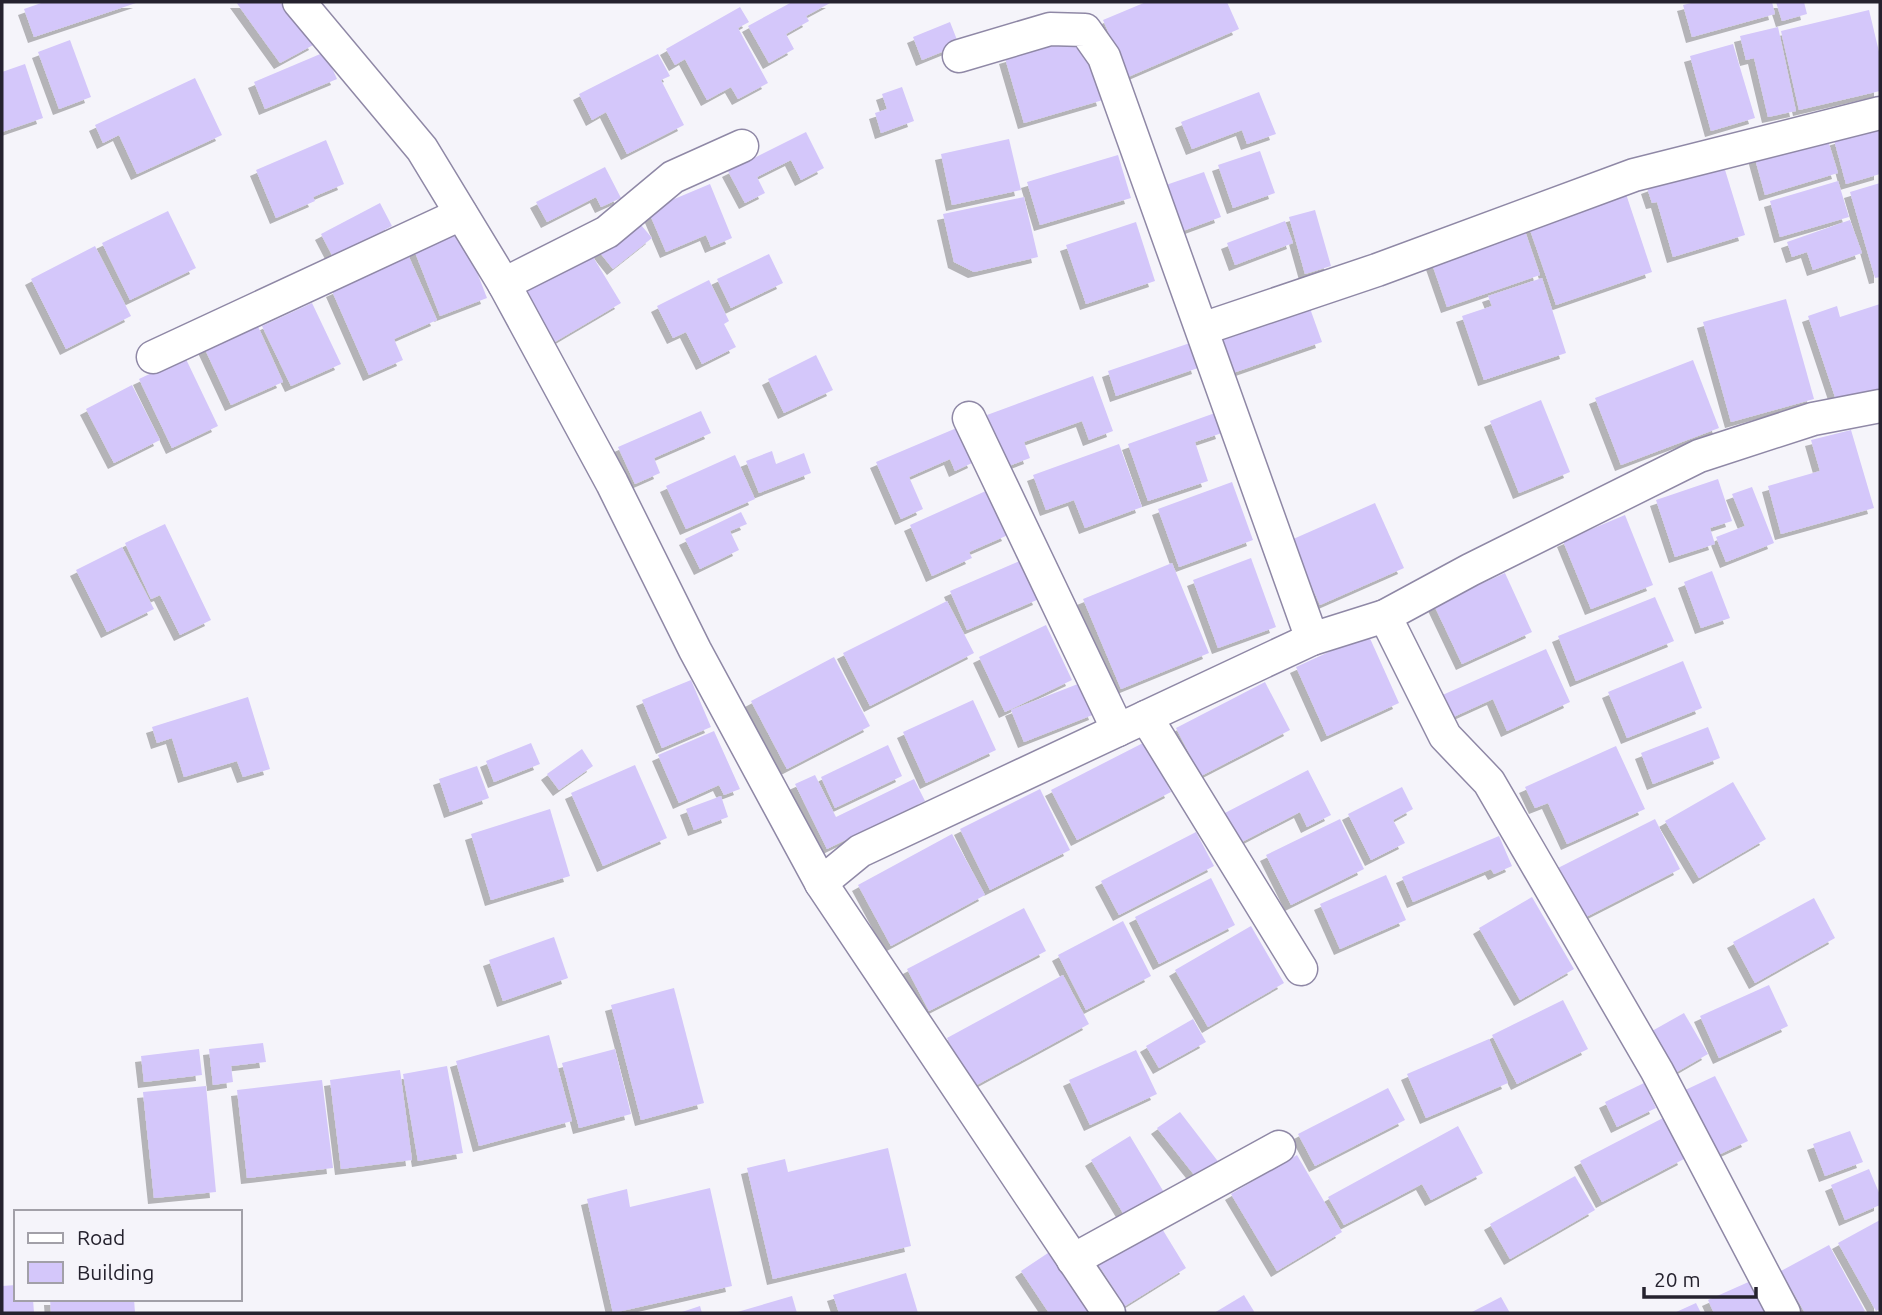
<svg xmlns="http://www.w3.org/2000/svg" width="1882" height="1315" font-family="Ubuntu,sans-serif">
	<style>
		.building { fill: #d4c7fa; filter: url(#shadow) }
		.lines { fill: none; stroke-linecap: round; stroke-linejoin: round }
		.minor-casing { stroke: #8f88a6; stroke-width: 35 }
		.minor { stroke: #fff; stroke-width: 32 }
	</style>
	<defs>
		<filter id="shadow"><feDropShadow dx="-6" dy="6" stdDeviation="0" flood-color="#0004"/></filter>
	</defs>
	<rect width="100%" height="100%" fill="#f5f4fa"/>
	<g class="building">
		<path d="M44 2H139L34 37 24 9Z"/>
		<path d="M236 2H280L296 24 302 20 315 44 280 63Z"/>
		<path d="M792 2H832L806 16 809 21 786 34 794 49 769 63 748 26Z"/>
		<path d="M1146 2H1227L1239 29 1128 77 1103 20Z"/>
		<path d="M1695 2H1772L1775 14 1692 37 1683 5Z"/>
		<path d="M1776 2H1804L1807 14 1782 21Z"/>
		<path d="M740 7 749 22 738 28 768 83 738 99 731 87 707 100 685 59 675 65 666 49Z"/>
		<path d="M1869 10 1880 56V91L1799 110 1781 31Z"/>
		<path d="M950 22 959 45 922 60 913 37Z"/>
		<path d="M1778 27 1796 111 1768 117 1754 58 1746 60 1740 36Z"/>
		<path d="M1084 35 1103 100 1024 123 1005 58Z"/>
		<path d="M70 40 91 97 59 109 38 52Z"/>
		<path d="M1733 44 1755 118 1711 131 1690 56Z"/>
		<path d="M325 52 337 79 265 109 254 82Z"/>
		<path d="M658 54 670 76 661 80 684 125 627 154 606 112 592 120 579 94Z"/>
		<path d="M25 64 43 118 2 132V72Z"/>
		<path d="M195 78 222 135 137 174 119 135 103 143 95 125Z"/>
		<path d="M902 87 914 121 881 133 875 113 887 109 882 94Z"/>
		<path d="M1259 92 1276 134 1247 144 1242 130 1192 149 1181 122Z"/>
		<path d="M1880 126V174L1846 184 1834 140Z"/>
		<path d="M806 132 824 168 801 180 791 160 757 177 765 193 745 203 728 171Z"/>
		<path d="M1826 134 1838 173 1765 195 1754 155Z"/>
		<path d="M1009 139 1021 190 952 205 941 154Z"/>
		<path d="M326 140 344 184 313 197 315 201 276 218 256 170Z"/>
		<path d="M1260 151 1275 193 1233 208 1218 165Z"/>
		<path d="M1118 155 1131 198 1040 225 1027 182Z"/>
		<path d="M1722 160 1745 235 1673 257 1657 202 1652 203 1647 188Z"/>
		<path d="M605 167 621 198 601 207 596 197 547 222 536 202Z"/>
		<path d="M1204 172 1221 217 1180 232 1163 186Z"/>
		<path d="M1838 181 1849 217 1780 237 1770 201Z"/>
		<path d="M1880 183V277L1875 278 1850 192Z"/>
		<path d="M710 184 732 238 711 247 706 235 666 252 648 210Z"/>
		<path d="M1625 191 1652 272 1556 305 1528 224Z"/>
		<path d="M1024 197 1038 257 974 272 954 262 943 214Z"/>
		<path d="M380 203 392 226 333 257 321 234Z"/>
		<path d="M1315 210 1331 266 1305 274 1289 217Z"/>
		<path d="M168 211 196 268 130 300 102 243Z"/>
		<path d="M636 219 652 238 613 269 597 249Z"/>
		<path d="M1850 220 1862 253 1813 270 1807 252 1792 257 1787 242Z"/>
		<path d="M1285 221 1293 243 1235 265 1227 243Z"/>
		<path d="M1136 222 1155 281 1086 304 1066 245Z"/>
		<path d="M458 223 487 298 440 316 411 242Z"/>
		<path d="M1525 231 1540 275 1447 307 1430 258Z"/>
		<path d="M95 246 131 316 66 349 31 279Z"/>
		<path d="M587 247 621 303 553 343 520 288Z"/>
		<path d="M769 254 783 283 731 308 717 279Z"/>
		<path d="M409 257 437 320 394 339 403 360 369 375 332 291Z"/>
		<path d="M1542 278 1566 353 1484 380 1462 316 1492 306 1488 296Z"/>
		<path d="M709 280 729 321 724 324 736 347 702 364 686 332 673 338 657 306Z"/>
		<path d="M1786 299 1814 399 1731 422 1703 322Z"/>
		<path d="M1307 300 1322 342 1233 373 1219 332Z"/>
		<path d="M312 303 341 364 291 386 262 326Z"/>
		<path d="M1880 304V389L1837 403 1808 316 1837 306 1840 317Z"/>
		<path d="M256 322 283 382 231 405 203 345Z"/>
		<path d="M1190 343 1198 368 1116 396 1108 371Z"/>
		<path d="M816 355 833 390 784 413 768 379Z"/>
		<path d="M185 357 218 426 172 448 139 379Z"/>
		<path d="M1693 360 1719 428 1621 465 1595 398Z"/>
		<path d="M1093 376 1113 431 1089 440 1082 421 1024 442 1030 458 1006 467 987 415Z"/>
		<path d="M132 385 160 440 114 463 86 409Z"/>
		<path d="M1541 400 1570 472 1519 493 1490 421Z"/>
		<path d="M701 411 711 433 654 458 660 473 635 484 618 447Z"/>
		<path d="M1215 413 1222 433 1195 442 1208 481 1148 501 1128 444Z"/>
		<path d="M959 427 974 462 955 471 950 459 909 477 923 509 901 519 876 462Z"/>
		<path d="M1851 430 1874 508 1781 534 1768 486 1820 471 1811 440Z"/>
		<path d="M1119 444 1142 507 1085 528 1074 500 1046 510 1033 475Z"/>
		<path d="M772 451 776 464 804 453 811 473 759 493 746 461Z"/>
		<path d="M735 455 755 499 686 529 666 486Z"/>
		<path d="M1718 479 1732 521 1710 528 1715 544 1675 557 1656 500Z"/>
		<path d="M1232 482 1253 540 1179 567 1158 509Z"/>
		<path d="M1752 487 1774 543 1726 562 1716 537 1745 526 1732 494Z"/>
		<path d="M988 490 1008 535 969 552 972 558 932 576 910 525Z"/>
		<path d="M1375 503 1404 568 1320 605 1291 540Z"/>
		<path d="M741 512 747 524 730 531 739 550 700 569 685 539Z"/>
		<path d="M1625 515 1653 585 1591 609 1563 541Z"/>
		<path d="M165 524 211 620 180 635 160 595 151 599 125 543Z"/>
		<path d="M122 547 154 609 107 632 76 570Z"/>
		<path d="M1251 558 1276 627 1218 648 1193 580Z"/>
		<path d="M1022 560 1039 599 967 630 950 591Z"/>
		<path d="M1172 563 1209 653 1121 689 1083 599Z"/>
		<path d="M1712 571 1730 618 1701 628 1684 582Z"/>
		<path d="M1505 573 1532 632 1462 664 1434 605Z"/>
		<path d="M1655 597 1674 641 1576 681 1558 636Z"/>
		<path d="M947 601 974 653 870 706 843 653Z"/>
		<path d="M1046 625 1072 680 1005 712 979 657Z"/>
		<path d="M1368 634 1399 703 1327 736 1296 667Z"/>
		<path d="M1546 649 1570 702 1507 731 1493 699 1449 719 1438 697Z"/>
		<path d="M834 657 870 726 787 769 751 701Z"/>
		<path d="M1683 661 1702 708 1627 738 1608 692Z"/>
		<path d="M691 680 711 727 662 748 642 700Z"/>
		<path d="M1083 682 1095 714 1024 742 1011 710Z"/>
		<path d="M1265 682 1290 730 1201 776 1176 728Z"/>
		<path d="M248 697 270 769 243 777 237 761 184 777 172 738 157 743 152 727Z"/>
		<path d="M973 700 996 750 926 783 903 732Z"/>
		<path d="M1708 727 1720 758 1653 784 1641 753Z"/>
		<path d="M714 731 740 789 724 795 719 785 679 803 658 755Z"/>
		<path d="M1145 742 1171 792 1077 840 1051 790Z"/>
		<path d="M531 743 540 764 494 782 486 761Z"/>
		<path d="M888 745 902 776 835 808 821 777Z"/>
		<path d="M1616 746 1645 809 1567 844 1548 803 1535 808 1525 787Z"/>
		<path d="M582 749 593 766 559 790 547 774Z"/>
		<path d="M635 765 667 838 603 866 571 793Z"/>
		<path d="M477 766 489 798 450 812 439 779Z"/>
		<path d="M1308 770 1331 815 1307 827 1300 812 1236 845 1221 815Z"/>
		<path d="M815 775 836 817 914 779 925 801 827 849 795 784Z"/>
		<path d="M1733 782 1766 839 1699 878 1665 821Z"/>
		<path d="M1402 787 1413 809 1393 820 1405 843 1371 860 1348 814Z"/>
		<path d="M1040 789 1070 850 990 890 960 829Z"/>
		<path d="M721 796 728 817 694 830 686 809Z"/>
		<path d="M550 809 570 876 491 900 471 834Z"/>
		<path d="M1340 819 1364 869 1291 905 1266 855Z"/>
		<path d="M1655 819 1680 869 1578 921 1552 871Z"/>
		<path d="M1196 832 1214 866 1119 915 1101 881Z"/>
		<path d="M952 834 985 895 891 946 858 885Z"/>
		<path d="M1499 836 1512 866 1494 874 1491 869 1413 902 1402 877Z"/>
		<path d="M1386 875 1406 920 1340 949 1320 904Z"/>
		<path d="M1211 878 1235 925 1159 964 1135 917Z"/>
		<path d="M1532 897 1574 969 1520 1000 1479 928Z"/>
		<path d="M1814 898 1835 938 1755 983 1733 942Z"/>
		<path d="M1024 908 1046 951 929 1011 907 969Z"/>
		<path d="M1123 921 1151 976 1086 1010 1058 955Z"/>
		<path d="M1251 926 1284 983 1208 1027 1175 970Z"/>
		<path d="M554 937 568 978 503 1001 489 960Z"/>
		<path d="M1063 975 1089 1024 973 1087 947 1038Z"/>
		<path d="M1769 985 1788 1026 1719 1058 1700 1016Z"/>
		<path d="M674 988 704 1103 641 1120 611 1005Z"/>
		<path d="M1563 1000 1588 1049 1517 1084 1492 1035Z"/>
		<path d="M1684 1013 1708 1054 1675 1073 1652 1031Z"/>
		<path d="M1193 1019 1206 1042 1159 1068 1146 1046Z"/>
		<path d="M549 1035 572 1121 479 1146 456 1061Z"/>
		<path d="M1489 1039 1508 1083 1426 1118 1407 1074Z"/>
		<path d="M263 1043 266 1062 231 1066 233 1082 213 1085 209 1049Z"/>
		<path d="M199 1049 202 1075 144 1082 141 1056Z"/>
		<path d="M615 1049 631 1114 579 1128 562 1063Z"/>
		<path d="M1136 1050 1157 1094 1090 1125 1069 1080Z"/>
		<path d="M447 1066 463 1153 418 1161 403 1074Z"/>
		<path d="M400 1070 412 1160 341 1169 330 1080Z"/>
		<path d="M1715 1076 1748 1141 1714 1157 1681 1092Z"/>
		<path d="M322 1080 333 1168 247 1178 237 1090Z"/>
		<path d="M1644 1083 1656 1108 1617 1127 1605 1102Z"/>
		<path d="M206 1086 216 1192 154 1198 143 1092Z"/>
		<path d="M1388 1088 1405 1120 1315 1166 1298 1134Z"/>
		<path d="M1180 1112 1220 1164 1199 1181 1157 1128Z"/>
		<path d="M1663 1118 1684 1159 1602 1202 1580 1161Z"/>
		<path d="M1458 1126 1483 1173 1431 1200 1422 1184 1344 1225 1328 1197Z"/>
		<path d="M1850 1131 1863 1162 1825 1176 1813 1144Z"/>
		<path d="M1130 1136 1165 1194 1126 1218 1091 1160Z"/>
		<path d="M888 1148 911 1246 773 1279 747 1168 785 1159 788 1172Z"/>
		<path d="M1297 1155 1342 1232 1277 1271 1231 1194Z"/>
		<path d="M1869 1169 1880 1195V1205L1845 1220 1831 1185Z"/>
		<path d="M1575 1176 1595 1210 1510 1259 1490 1224Z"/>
		<path d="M710 1188 732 1286 613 1313 587 1199 627 1189 630 1207Z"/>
		<path d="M1880 1220V1309L1876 1311 1838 1243Z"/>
		<path d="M1158 1222 1186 1268 1125 1306 1096 1261Z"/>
		<path d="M1829 1245 1865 1311 1861 1313H1805L1781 1271Z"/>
		<path d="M1051 1251 1094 1313H1049L1021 1271Z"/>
		<path d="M906 1273 918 1313H839L833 1295Z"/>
		<path d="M1753 1280 1769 1313H1714L1708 1300Z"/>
		<path d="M16 1285V1299H33L34 1313H2V1286Z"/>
		<path d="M1244 1295 1255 1313H1214Z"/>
		<path d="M792 1296 797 1313H734Z"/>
		<path d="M1501 1297 1510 1313H1470Z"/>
		<path d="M50 1299H134L135 1313H51Z"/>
		<path d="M1696 1303 1701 1313H1674Z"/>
		<path d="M700 1306 702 1313H679Z"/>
	</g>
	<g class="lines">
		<defs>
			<g id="minor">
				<path d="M299 2 422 149 504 284 612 483 695 650 821 883 1109 1313"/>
				<path d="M959 56 1050 29 1085 30 1104 57 1312 639"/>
				<path d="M504 284 607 232 673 177 742 146"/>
				<path d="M1202 329 1377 270 1634 175 1880 113"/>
				<path d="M153 357 461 214"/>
				<path d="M969 418 1118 730"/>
				<path d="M1385 616 1445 736 1489 782 1657 1071 1784 1313"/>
				<path d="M1146 717 1301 969"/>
				<path d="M821 883 860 851 1312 639 1385 616 1470 570 1699 456 1813 419 1880 406"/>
				<path d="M1073 1260 1279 1147"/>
			</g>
		</defs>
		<use href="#minor" class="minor-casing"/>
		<use href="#minor" class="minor"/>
	</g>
	<rect width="1882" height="1315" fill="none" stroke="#25222e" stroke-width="7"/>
	<rect x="14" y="1210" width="228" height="91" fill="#f5f4fa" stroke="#a2a0a8" stroke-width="2"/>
	<rect x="28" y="1233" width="35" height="10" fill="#ffffff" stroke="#a2a0a8" stroke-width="2"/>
	<text x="77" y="1245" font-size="21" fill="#25222e">Road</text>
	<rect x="28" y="1262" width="35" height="21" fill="#d4c7fa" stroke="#a2a0a8" stroke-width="2"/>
	<text x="77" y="1280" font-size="21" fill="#25222e">Building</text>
	<path d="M1644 1287v10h112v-10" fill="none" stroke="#25222e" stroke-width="3.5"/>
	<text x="1654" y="1287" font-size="21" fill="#25222e" stroke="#f5f4fa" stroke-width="5" paint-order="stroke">20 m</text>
</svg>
